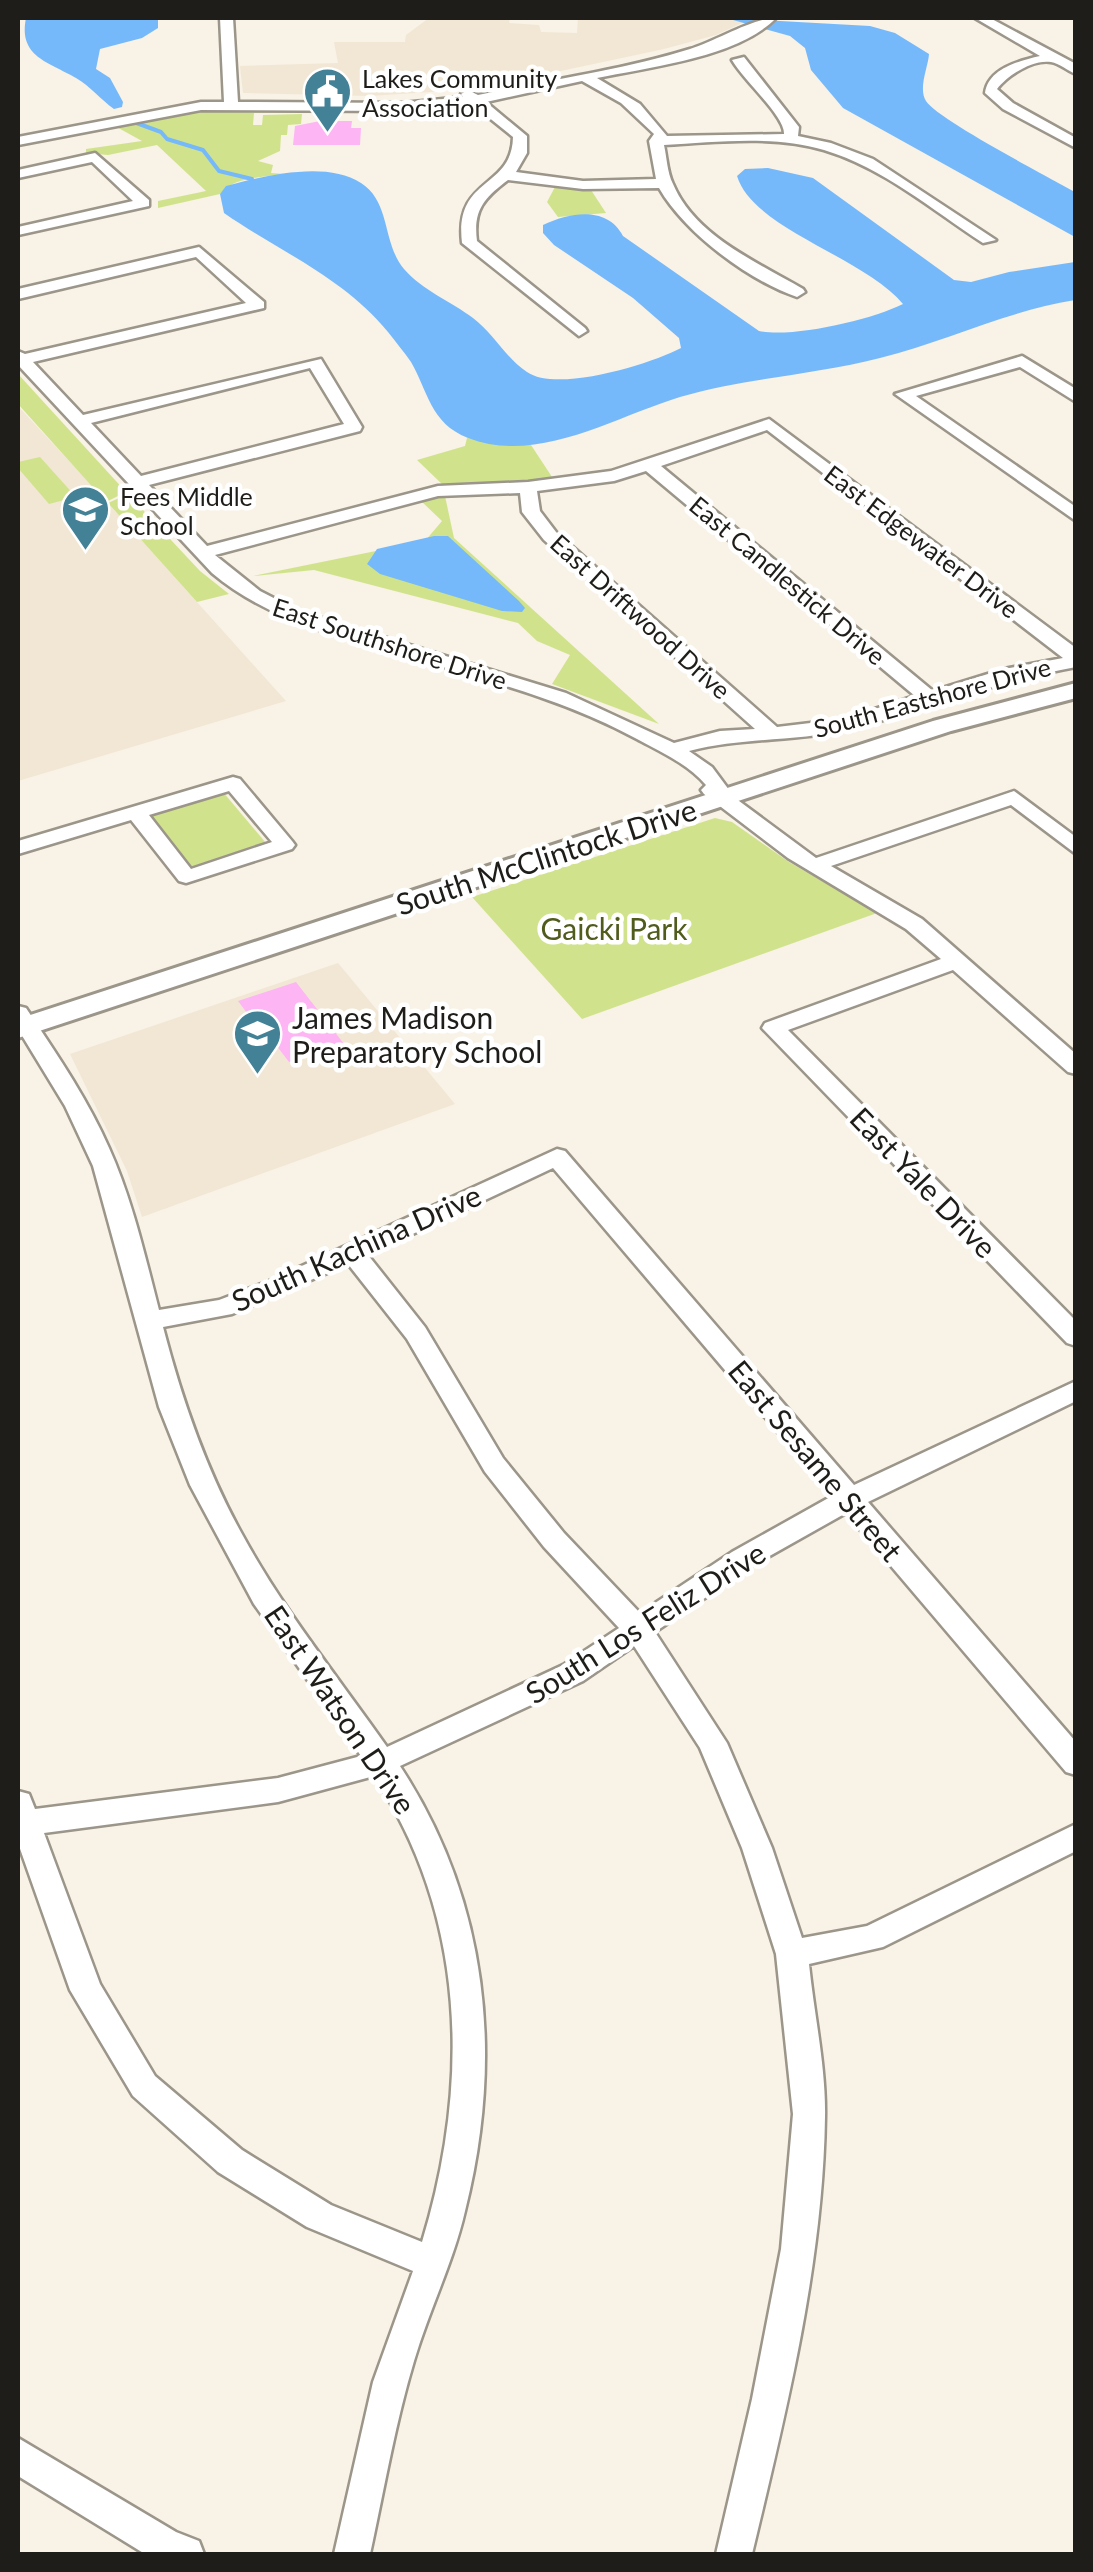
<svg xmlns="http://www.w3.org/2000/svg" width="1093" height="2572" font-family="Lato,sans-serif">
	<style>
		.built { fill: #f2e7d4 }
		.green { fill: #d0e38c }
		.water { fill: #76b9fa }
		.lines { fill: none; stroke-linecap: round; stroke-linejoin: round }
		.stream { stroke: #76b9fa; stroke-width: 4 }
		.building { fill: #fdb5f4 }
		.minor-casing { stroke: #9b958a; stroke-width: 5 }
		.major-casing { stroke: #9b958a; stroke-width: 6 }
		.minor { fill: #fff; fill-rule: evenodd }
		.major { fill: #fff; fill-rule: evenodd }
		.labels { text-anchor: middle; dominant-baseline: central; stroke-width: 9; stroke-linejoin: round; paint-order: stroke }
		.far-poi-label { font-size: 25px; fill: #1f1d19; stroke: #fff; text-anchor: start }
		.far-street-label { font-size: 25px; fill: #1f1d19; stroke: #fff }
		.street-label { font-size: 30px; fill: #1f1d19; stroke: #fff }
		.park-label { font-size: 30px; fill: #505b1c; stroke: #fff }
		.poi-label { font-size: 30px; fill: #1f1d19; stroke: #fff; text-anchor: start }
	</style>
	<rect width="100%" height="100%" fill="#f9f2e6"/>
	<g class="built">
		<path d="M429 18H510L509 23 539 25 541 32 577 33 578 18H726L744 22 716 35 664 49 477 89 369 96 243 93 240 66 338 63 334 42H405L406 35Z"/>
		<path d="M18 406 108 503 286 701 18 781Z"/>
		<path d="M338 963 455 1104 142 1217 127 1171 70 1054Z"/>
	</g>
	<g class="green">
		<path d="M306 108 305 112 254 113 253 125H262L263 115 302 114 301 124 288 125 287 135H281L280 151 258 161 273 165 271 173 285 174C264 177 233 177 220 194L158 208V201L206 191 157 145 108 155 86 153V149L142 141 113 125 206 109Z"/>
		<path d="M555 187 591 190 606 213 558 217 547 202Z"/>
		<path d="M18 374 126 492 106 502 18 404Z"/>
		<path d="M467 438 531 445 554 480 443 485 417 460 465 446Z"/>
		<path d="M40 457 76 497 49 504 18 468V462Z"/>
		<path d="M128 494 200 571 229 594 197 602 108 503Z"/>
		<path d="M445 496 454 538 659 724 552 684 570 655 537 641 518 623 314 570 253 576 425 541 442 521 420 500Z"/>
		<path d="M223 792 266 843 191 867 149 815Z"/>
		<path d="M715 818 732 822 789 862 877 913 582 1019 472 897Z"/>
	</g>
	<g class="water">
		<path d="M26 18H158V28L142 38 100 49 96 69 110 78 123 102 122 107 114 109C100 99 90 86 76 78 49 62 18 57 26 18Z"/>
		<path d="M726 18 870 26 895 33 929 54C928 68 918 88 926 101 937 119 1050 178 1075 192V237L843 108 811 70 805 48 790 36Z"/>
		<path d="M768 168 813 178 954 280 971 282 1009 272 1075 262V300C1007 311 947 341 880 358 814 375 745 378 680 397 614 417 538 465 468 438 430 423 428 391 411 362 404 352 395 341 388 332 343 277 280 252 224 213L220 194 226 186C264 176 326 160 361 183 391 202 382 243 404 269 422 290 452 302 473 318 493 333 506 358 527 372 557 393 651 364 681 348L679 338 633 298 554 245 543 233V225C571 212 607 206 623 236L759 331C793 338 871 320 903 304 864 257 753 229 737 176L745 169Z"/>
		<path d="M434 536H448L519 601 525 608 522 612 502 611 380 574 367 564 377 549Z"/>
	</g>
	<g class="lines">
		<path class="stream" d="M131 121 161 132 167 139 203 150 219 171 252 179"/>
	</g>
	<g class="building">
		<path d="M320 121H352L351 128H361L360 145H293L295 126Z"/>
		<path d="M296 982 344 1044 289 1062 251 1012 247 1013 238 1001Z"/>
	</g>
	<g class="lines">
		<defs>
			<g id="minor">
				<path d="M220 18H233L238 102 403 103 463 97 461 94 468 90 478 95C548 80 622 70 690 49 716 41 753 18 776 18 739 57 650 67 597 78L640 104 667 136 784 134C785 116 743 80 732 60L744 57 799 127 798 136 831 143 873 159 996 240 983 243C932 210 884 168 824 150 773 135 717 142 664 145 667 158 667 172 673 184 695 236 757 262 803 289L805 292 797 297C748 280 685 233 659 188L583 189 508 180C484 198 473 210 477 241L585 328 587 331 579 336 462 243C454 176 512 190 513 137L472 104 403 111 201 110 18 145V137L201 102H224ZM582 81 621 103 654 134 649 141 656 179 583 181 516 172 527 153V136L486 102Z"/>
				<path d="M975 18H990L1076 64V74C1068 71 1059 63 1051 62 1033 59 1008 75 997 89L1013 103 1076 138V148L1003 109 985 93C988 69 1018 61 1040 56Z"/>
				<path d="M95 153 149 200V206L18 235V227L133 201 92 162 18 178V170Z"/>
				<path d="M199 247 264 302V308L33 362 83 415 321 359 362 427 360 431 149 485 207 546 438 486 528 482 611 471 769 419 1076 648V667C998 681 927 710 850 729 797 742 742 737 689 751L712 767 735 798 816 858 1014 791 1076 837V854L1011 805 831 866 922 919 1076 1054V1074L1068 1072 953 970 788 1030 1076 1321V1346L1067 1343 762 1028 765 1023 941 959 906 929 788 858 704 794 701 790 706 785C688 764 661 752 637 739 558 696 470 676 384 650 322 632 262 615 212 573L18 365V351L25 354 246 303 196 257 18 299V289ZM310 368 344 424 141 476 91 423ZM767 430 1063 658 1004 669 933 691 661 466ZM646 471 915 696 844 719 777 727 556 532 540 511 537 491 614 481ZM520 493 522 512 544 540 755 729 720 731 674 743 566 693 299 611 260 591 215 555 438 496Z"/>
				<path d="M1022 356 1076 389V402L1020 367 916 396 1076 507V521L895 394Z"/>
				<path d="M233 777 240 779 292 841 295 845 292 849 186 883 179 881 131 820 18 854V841ZM229 791 272 842 191 869 149 815Z"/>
				<path d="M18 1006 26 1008C56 1053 87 1098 109 1148 132 1199 145 1256 159 1310L219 1300 269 1281 557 1149 565 1151 854 1485 1076 1381V1401L868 1502 1076 1742V1775L1066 1772 846 1513 752 1566 655 1632 727 1743 772 1848 802 1938 867 1926 1076 1824V1851L883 1947 809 1964C814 2014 826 2067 825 2117 823 2264 786 2412 752 2554H716L752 2399 781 2249 793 2114 776 1954 742 1848 700 1748 634 1646 583 1681 400 1766C488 1900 504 2056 465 2211 453 2263 429 2310 414 2361 395 2424 384 2490 370 2554H334L373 2382 413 2271 307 2227 218 2172 133 2096 70 1990 18 1843V1791L29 1794 35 1809 278 1778 361 1756 254 1604 190 1485 159 1407 93 1166 65 1106 18 1029ZM553 1168 832 1496 732 1552 640 1613 564 1533 503 1458 425 1327 368 1255ZM348 1264 407 1339 485 1472 544 1547 619 1628 563 1665 387 1747C338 1677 284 1611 243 1536 206 1470 182 1400 163 1327L232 1314ZM374 1776C467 1917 470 2084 422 2242L331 2205 242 2150 155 2076 100 1984 44 1833 278 1802Z"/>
				<path d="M18 2438 176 2532 199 2541 204 2554H145L18 2476Z"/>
			</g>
			<path id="major" d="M1076 683V698L951 731 18 1038V1019L933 721Z"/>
		</defs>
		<use href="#minor" class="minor-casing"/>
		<use href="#major" class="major-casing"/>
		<use href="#minor" class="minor"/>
		<use href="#major" class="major"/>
	</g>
	<defs>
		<symbol id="civic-pin" viewBox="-11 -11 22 30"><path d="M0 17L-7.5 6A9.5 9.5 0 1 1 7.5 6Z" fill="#438197" stroke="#fff"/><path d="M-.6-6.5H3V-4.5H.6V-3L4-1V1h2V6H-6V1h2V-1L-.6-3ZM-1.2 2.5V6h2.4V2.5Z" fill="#fff"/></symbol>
		<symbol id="school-pin" viewBox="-11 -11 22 30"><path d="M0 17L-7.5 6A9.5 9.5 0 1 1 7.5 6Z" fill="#438197" stroke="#fff"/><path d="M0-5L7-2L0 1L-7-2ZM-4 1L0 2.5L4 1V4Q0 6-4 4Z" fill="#fff"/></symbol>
	</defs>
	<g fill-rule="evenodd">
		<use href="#civic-pin" x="300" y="64" width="55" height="75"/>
		<use href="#school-pin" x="58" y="482" width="55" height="75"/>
		<use href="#school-pin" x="230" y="1006" width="55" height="75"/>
	</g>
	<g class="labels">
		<g class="far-poi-label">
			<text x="362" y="78">Lakes Community<tspan x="362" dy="29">Association</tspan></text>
			<text x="120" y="496">Fees Middle<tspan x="120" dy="29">School</tspan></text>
		</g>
		<g class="far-street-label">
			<text transform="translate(922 541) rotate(37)">East Edgewater Drive</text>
			<text transform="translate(788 580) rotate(40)">East Candlestick Drive</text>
			<text transform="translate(641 616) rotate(42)">East Driftwood Drive</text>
			<text transform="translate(390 643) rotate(18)">East Southshore Drive</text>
			<text transform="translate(932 697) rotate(-15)">South Eastshore Drive</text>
		</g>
		<g class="street-label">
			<text transform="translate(546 856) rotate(-18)">South McClintock Drive</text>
			<text transform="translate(924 1182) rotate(46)">East Yale Drive</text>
			<text transform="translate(356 1247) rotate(-24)">South Kachina Drive</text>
			<text transform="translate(816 1460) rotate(50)">East Sesame Street</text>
			<text transform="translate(645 1622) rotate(-32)">South Los Feliz Drive</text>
			<text transform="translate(341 1709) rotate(56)">East Watson Drive</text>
		</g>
		<g class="park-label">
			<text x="614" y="928">Gaicki Park</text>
		</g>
		<g class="poi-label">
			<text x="292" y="1017">James Madison<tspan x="292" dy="34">Preparatory School</tspan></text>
		</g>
	</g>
	<rect width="1093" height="2572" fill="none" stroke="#1f1d19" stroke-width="40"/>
</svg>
